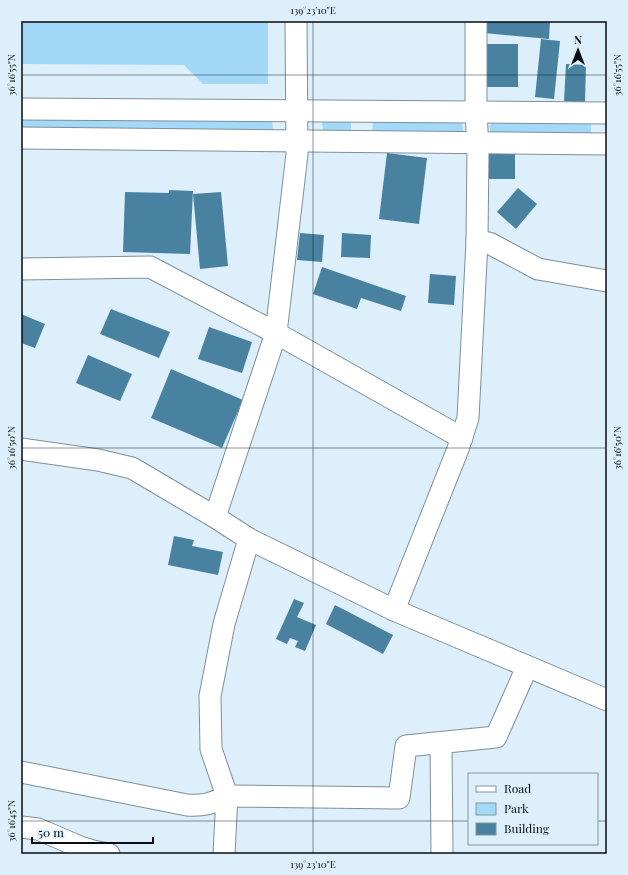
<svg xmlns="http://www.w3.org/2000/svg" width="628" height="875" font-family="'Playfair Display',serif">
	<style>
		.green { fill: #a2d9f9 }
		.building { fill: #4982a0 }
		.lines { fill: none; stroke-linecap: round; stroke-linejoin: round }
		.minor-casing { stroke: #7e8f99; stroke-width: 23 }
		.minor { stroke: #fff; stroke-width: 21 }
		.ticks { fill: none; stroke: #070d11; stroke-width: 1; stroke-opacity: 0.45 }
		.neatline { fill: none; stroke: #070d11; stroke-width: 1.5 }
		.ticks-label { font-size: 10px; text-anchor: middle; fill: #070d11 }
	</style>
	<rect width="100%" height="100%" fill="#ddeffb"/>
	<g class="green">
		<path d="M22 21H268V84H203L184 65 21 64Z"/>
		<path d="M21 116 272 120 273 130 266 136 21 134Z"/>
		<path d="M351 117V137H330L323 130 322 121Z"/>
		<path d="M373 117 462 122 463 131 458 137H372Z"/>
		<path d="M497 119H584L591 124V133L584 138 491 134 489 126Z"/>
	</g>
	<g class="building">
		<path d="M485 21H550L549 39 484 33Z"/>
		<path d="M541 39 560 41 554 99 535 97Z"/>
		<rect x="484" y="44" width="34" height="43"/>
		<path d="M566 64 586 65 585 102 564 101Z"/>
		<rect x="486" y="151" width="29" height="28"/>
		<path d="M387 153 427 158 419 224 379 219Z"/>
		<path d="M518 188 537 204 516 229 497 212Z"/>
		<path d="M169 190 193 191 190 254 123 252 125 192 169 193Z"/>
		<path d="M221 192 228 266 200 269 193 194Z"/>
		<path d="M300 233 324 235 322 262 297 260Z"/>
		<path d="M342 233 371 235 370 258 341 257Z"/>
		<path d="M322 267 406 296 401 311 361 298 357 309 313 294Z"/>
		<path d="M430 274 456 276 454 305 428 303Z"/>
		<path d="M111 309 170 332 159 358 100 334Z"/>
		<path d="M21 314 45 324 35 348 21 343Z"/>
		<path d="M209 327 252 342 242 373 198 359Z"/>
		<path d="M88 355 132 374 120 401 76 383Z"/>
		<path d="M171 369 243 400 222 448 151 418Z"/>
		<path d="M174 536 194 540 192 546 223 552 218 575 168 565Z"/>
		<path d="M294 599 304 603 297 617 316 625 305 651 295 647 298 641 290 638 287 644 276 639Z"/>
		<path d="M335 605 393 635 383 654 326 624Z"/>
	</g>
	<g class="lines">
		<defs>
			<g id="minor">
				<path d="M21 109 607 113"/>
				<path d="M21 138 607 144"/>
				<path d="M477 241 489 243 538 269 607 281"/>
				<path d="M21 269 150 267 276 333 462 438"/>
				<path d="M21 449 98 460 132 468 215 517 249 539 394 610 607 700"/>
				<path d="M215 517 276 333 297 154 296 21"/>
				<path d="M394 610 458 449 468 418 477 241 478 149 476 112V21"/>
				<path d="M441 743 442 854"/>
				<path d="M21 772 187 805C203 806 212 804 227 796L399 798 406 746 496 737 527 667"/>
				<path d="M21 827 38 829 80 847 93 851 109 854"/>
				<path d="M224 854 227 796 211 749 210 696 224 624 249 539"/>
			</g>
		</defs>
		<use href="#minor" class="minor-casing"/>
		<use href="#minor" class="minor"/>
	</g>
	<path class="ticks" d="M313 21V854M21 75H607M21 448H607M21 821H469M597 821H607"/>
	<rect width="628" height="875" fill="none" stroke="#ddeffb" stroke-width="44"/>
	<rect x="468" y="773" width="130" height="72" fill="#ddeffb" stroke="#87959d"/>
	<rect x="476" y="786" width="20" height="6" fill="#ffffff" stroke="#87959d"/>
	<text x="504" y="793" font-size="12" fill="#070d11">Road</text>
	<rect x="476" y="803" width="20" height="12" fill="#a2d9f9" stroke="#87959d"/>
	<text x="504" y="813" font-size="12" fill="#070d11">Park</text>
	<rect x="476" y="823" width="20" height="12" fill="#4982a0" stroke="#87959d"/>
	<text x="504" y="833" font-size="12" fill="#070d11">Building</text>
	<g transform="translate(578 50)" stroke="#ddeffb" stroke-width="3" paint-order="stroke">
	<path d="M0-3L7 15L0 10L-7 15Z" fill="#070d11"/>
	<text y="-6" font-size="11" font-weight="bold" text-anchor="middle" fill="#070d11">N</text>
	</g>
	<path d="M32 837v6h121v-6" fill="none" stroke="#070d11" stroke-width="2"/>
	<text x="38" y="837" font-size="12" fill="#070d11" stroke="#ddeffb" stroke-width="3" paint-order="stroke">50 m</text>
	<rect x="22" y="22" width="584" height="831" class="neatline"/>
	<g class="ticks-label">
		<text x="313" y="14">139°23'10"E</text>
		<text transform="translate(11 75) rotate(-90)" y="4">36°16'55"N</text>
		<text transform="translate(617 75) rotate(-90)" y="4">36°16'55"N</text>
		<text transform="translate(11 448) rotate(-90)" y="4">36°16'50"N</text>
		<text transform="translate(617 448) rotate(-90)" y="4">36°16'50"N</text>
		<text transform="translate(11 821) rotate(-90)" y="4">36°16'45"N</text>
		<text x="313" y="868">139°23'10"E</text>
	</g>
</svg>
